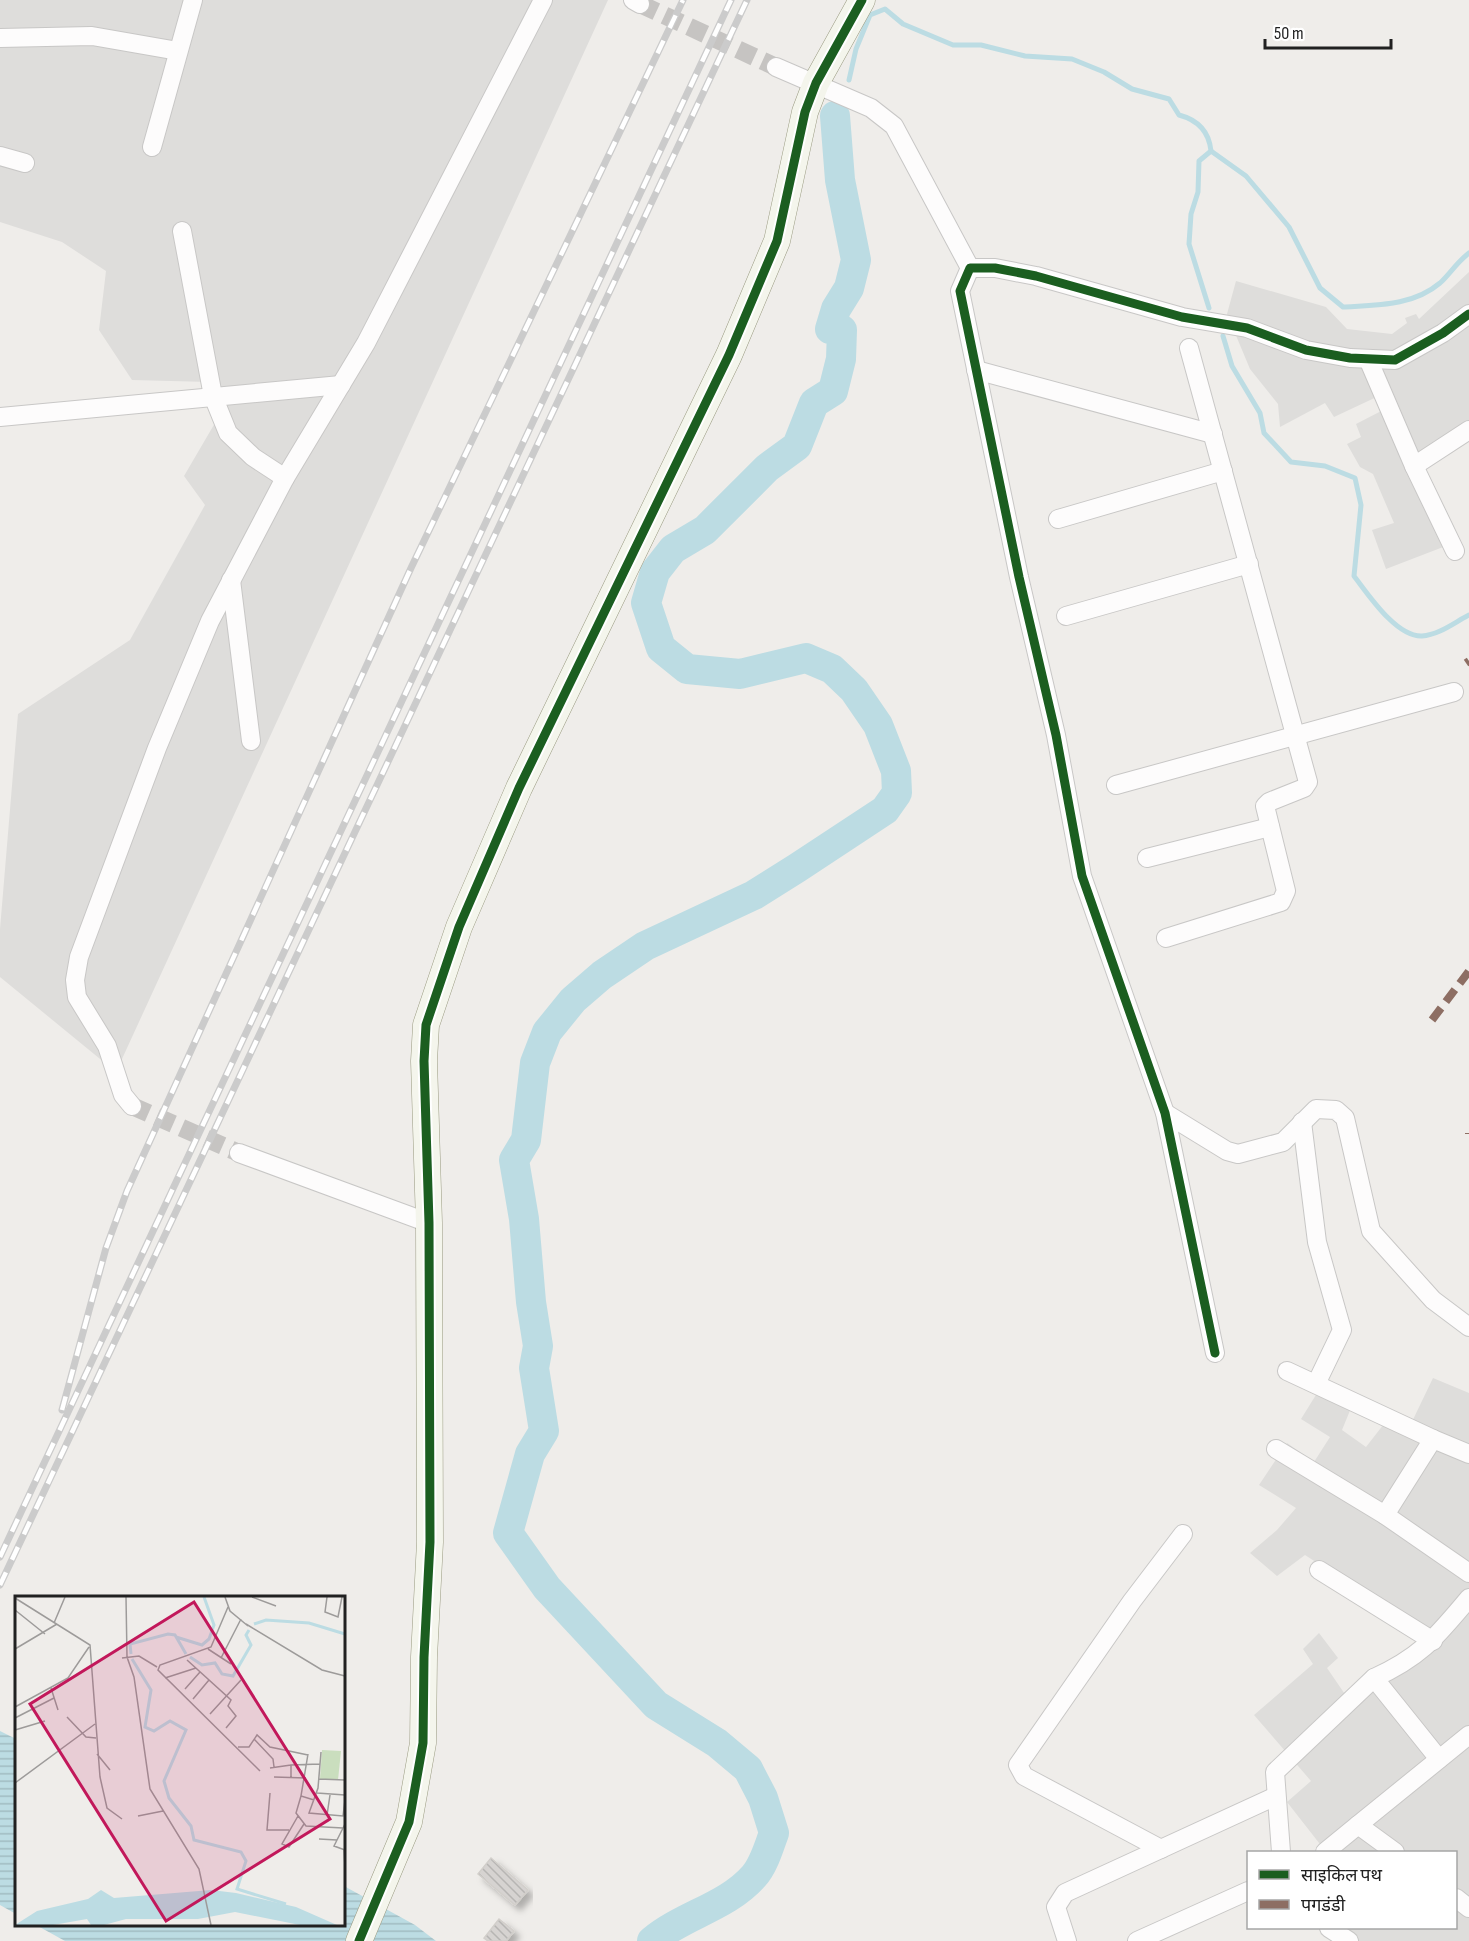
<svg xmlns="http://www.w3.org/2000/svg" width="1469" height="1941" font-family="'Sofia Sans Condensed','Noto Sans Devanagari',sans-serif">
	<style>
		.residential { fill: #dedddb }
		.water { fill: url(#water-rules) }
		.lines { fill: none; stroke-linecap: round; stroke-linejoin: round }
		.stream { stroke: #bcdce3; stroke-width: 5 }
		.river { stroke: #bcdce3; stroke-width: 30 }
		.building { fill: url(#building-back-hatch); stroke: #d2cfcb; stroke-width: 1.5; filter: url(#shadow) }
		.street-tunnel { stroke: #c6c4c2; stroke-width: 18; stroke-dasharray: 18 9; stroke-linecap: butt }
		.street-casing { stroke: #c8c7c6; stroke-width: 20 }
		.secondary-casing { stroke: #999a80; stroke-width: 27 }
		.street { stroke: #fdfcfc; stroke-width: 18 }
		.secondary { stroke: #f4f5ec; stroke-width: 26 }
		.rail-casing { stroke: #cbcbcb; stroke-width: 7 }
		.rail { stroke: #fff; stroke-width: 4.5; stroke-dasharray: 14; stroke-linecap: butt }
		.quiet { stroke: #8d6e63; stroke-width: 8; stroke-dasharray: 15 8; stroke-linecap: butt }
		.cycleway-casing { stroke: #fff; stroke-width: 13 }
		.cycleway { stroke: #1b5e20; stroke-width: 9 }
		.inset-river { fill: none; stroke: #bcdce3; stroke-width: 3 }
		.inset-road { fill: none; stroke: #9d9b9a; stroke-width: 1.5 }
		.view { fill: #c2185b; fill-opacity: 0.15; stroke: #c2185b; stroke-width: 3 }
		.inset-edge { fill: none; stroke: #212121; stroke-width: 3 }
	</style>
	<defs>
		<pattern id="water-rules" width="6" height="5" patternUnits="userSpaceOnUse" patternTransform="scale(1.5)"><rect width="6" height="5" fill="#bcdce3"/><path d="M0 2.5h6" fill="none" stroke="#a1bcc2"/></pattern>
		<pattern id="building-back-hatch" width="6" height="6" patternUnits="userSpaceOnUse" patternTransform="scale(1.5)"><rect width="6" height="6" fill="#d6d3d1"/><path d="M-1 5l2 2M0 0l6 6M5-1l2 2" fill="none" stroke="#b7b5b3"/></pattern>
		<filter id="shadow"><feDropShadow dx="5.5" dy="5.5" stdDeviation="3" flood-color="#0004"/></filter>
	</defs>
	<rect width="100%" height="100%" fill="#efedea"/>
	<g class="residential">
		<path d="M0 0H608L116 1072 0 977V929L18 714 130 640 205 505 184 476 222 411 210 382 132 380 99 330 106 271 62 242 0 222Z"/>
		<path d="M1469 272V430L1414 466 1451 544 1386 569 1372 530 1394 523 1373 474 1360 467 1347 444 1361 437 1356 424 1389 407 1383 394 1334 417 1325 403 1280 427 1278 404 1250 369 1227 314 1236 281 1326 307 1347 329 1392 334 1407 323 1405 318 1416 314 1419 319Z"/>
		<path d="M1433 1378 1469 1393V1941H1359L1341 1928H1456V1852H1319L1323 1848 1287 1802 1311 1781 1254 1715 1313 1664 1303 1649 1319 1633 1338 1658 1327 1668 1351 1703 1430 1653 1393 1612 1305 1555 1277 1576 1250 1553 1277 1530 1296 1508 1259 1485 1287 1443 1314 1462 1330 1437 1301 1419 1319 1390 1351 1408 1342 1430 1366 1447 1387 1420 1408 1430Z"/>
	</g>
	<g class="water">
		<path d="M0 1731 16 1739V1914L0 1905Z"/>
		<path d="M344 1886 415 1925 436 1941H65L36 1925 344 1924Z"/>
	</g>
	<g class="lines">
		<g class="stream">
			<path d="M849 80 856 49 870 15 885 9 903 24 953 45H981L1025 56 1072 59 1104 72 1132 89 1169 99 1179 115C1198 120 1209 131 1211 151L1199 161 1198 192 1191 214 1189 244 1209 308"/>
			<path d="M1211 151 1246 176 1289 227 1320 288 1343 307C1377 305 1413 306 1440 283 1450 274 1456 263 1469 253"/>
			<path d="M1223 336 1232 366 1260 413 1264 433 1291 462 1325 466 1355 478 1361 505 1354 576C1368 594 1396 637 1422 636 1439 635 1455 622 1469 615"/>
		</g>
		<path class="river" d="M652 1941C683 1915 727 1907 754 1876 764 1865 769 1846 774 1833L763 1798 748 1769 717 1743 656 1705 547 1588 508 1533 530 1454 544 1431 534 1368 538 1346 531 1302 524 1219 514 1160 526 1140 535 1063 547 1032 573 1000 602 975 645 946 754 895 797 868 885 810 897 793 896 771 878 725 854 690 832 669 806 658 740 674 687 669 661 648 646 603 655 572 673 549 705 530 767 468 797 446 814 403 833 391 841 359 842 330 830 329 836 309 849 288 856 260 840 180 835 116"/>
	</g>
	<g class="building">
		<path d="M491 1858 528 1890 515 1905 478 1874Z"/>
		<path d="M499 1919 514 1931 506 1941H488L484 1938Z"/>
	</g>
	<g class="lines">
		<g class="street-tunnel">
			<path d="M640 4 776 67"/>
			<path d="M132 1106 239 1153"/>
		</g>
		<defs>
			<g id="street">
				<path d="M633 0 640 4"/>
				<path d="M0 38 92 36 178 51"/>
				<path d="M776 67 871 108 894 126 970 268"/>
				<path d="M152 147 193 0"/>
				<path d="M0 156 25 163"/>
				<path d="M182 231 213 396 228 433 253 457 285 478"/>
				<path d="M1368 359 1414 466 1455 551"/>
				<path d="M976 370 1213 434"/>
				<path d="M0 417 341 385"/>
				<path d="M1414 466 1469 430"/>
				<path d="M1058 519 1223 471"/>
				<path d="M231 580 251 741"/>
				<path d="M1066 616 1249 564"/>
				<path d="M1116 785 1454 692"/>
				<path d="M1147 858 1270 827"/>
				<path d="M1166 938 1281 902 1286 891 1265 806 1269 802 1304 788 1308 782 1189 348"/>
				<path d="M132 1106 123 1095 107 1046 77 997 75 980 79 957 157 748 210 621 285 478 366 343 543 0"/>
				<path d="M1165 1113 1227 1151 1238 1154 1283 1142 1316 1109 1336 1110 1345 1118 1371 1231 1433 1300 1469 1327"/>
				<path d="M1302 1122 1317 1242 1342 1330 1316 1384"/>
				<path d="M239 1153 429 1223"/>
				<path d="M1215 1353 1165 1113 1082 876 1056 735 1019 577 960 291 970 268H995L1036 276 1182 317 1247 328 1306 350 1350 358 1395 360 1443 333 1469 314"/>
				<path d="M1287 1371 1433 1439"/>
				<path d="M1276 1449 1385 1515 1469 1573"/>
				<path d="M1385 1515 1433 1439 1469 1454"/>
				<path d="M1319 1570 1433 1641"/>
				<path d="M1439 1759 1374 1678C1422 1656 1436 1637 1469 1598"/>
				<path d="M1161 1849 1024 1776 1018 1765 1132 1601 1183 1534"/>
				<path d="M1281 1852 1275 1772 1374 1678"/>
				<path d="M1325 1852 1358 1825"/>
				<path d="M1395 1852 1358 1825 1469 1735"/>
				<path d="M1456 1898 1469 1908"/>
				<path d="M1329 1928 1349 1941"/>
				<path d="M1067 1941 1056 1907 1065 1893 1276 1796"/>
				<path d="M1137 1941 1248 1891"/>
			</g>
			<path id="secondary" d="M359 1941 409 1822 423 1743 424 1657 430 1542 429 1223 424 1061 426 1025 459 927 519 788 729 355 777 241 805 112 816 83 862 0"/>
		</defs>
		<use href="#street" class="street-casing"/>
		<use href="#secondary" class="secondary-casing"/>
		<use href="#street" class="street"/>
		<use href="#secondary" class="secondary"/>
		<defs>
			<g id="rail">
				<path d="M62 1410 106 1248 127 1191 411 568 683 0"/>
				<path d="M0 1557 731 0"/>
				<path d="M0 1585 747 0"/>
			</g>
		</defs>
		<use href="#rail" class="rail-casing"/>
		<use href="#rail" class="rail"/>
		<g class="quiet">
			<path d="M1466 663 1469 661"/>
			<path d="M1432 1020 1469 971"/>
			<path d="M1469 1134V1133"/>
		</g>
		<defs>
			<g id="cycleway">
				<path d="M1215 1353 1165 1113 1082 876 1056 735 1019 577 960 291 970 268H995L1036 276 1182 317 1247 328 1306 350 1350 358 1395 360 1443 333 1469 314"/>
				<path d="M359 1941 409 1822 423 1743 424 1657 430 1542 429 1223 424 1061 426 1025 459 927 519 788 729 355 777 241 805 112 816 83 862 0"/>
			</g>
		</defs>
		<use href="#cycleway" class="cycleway-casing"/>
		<use href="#cycleway" class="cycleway"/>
	</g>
	<g transform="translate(15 1596)">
		<rect width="330" height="330" fill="#efedea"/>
		<path d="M307 154 326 155 323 184 305 183Z" fill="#cadebe"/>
		<path d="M86 294 99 302 196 294 221 297 281 311 322 329H285L220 316 183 323H111L89 329H76L72 323 38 329H0L22 315 73 303Z" fill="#bcdce3"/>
		<path class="inset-river" d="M239 28 251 24 294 27 330 38M161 41 187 49 194 43 199 29 189 1M116 58 115 48 153 38 160 39 171 58M175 61 187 69 200 67 207 78 218 80 236 49 231 39 234 34M117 63 136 94 130 131 139 135 155 125 171 134 149 185 154 202 176 230 179 244 226 256 231 265 222 293 271 308"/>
		<path class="inset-road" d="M111 1 112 61 119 81 135 193 184 273 196 329M210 1 215 15 233 30M237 1 261 10M312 1 310 16 323 21 327 1M0 2 75 49 85 181 92 212 107 223M213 11 196 51 145 69 143 74 245 175M0 14 30 38M39 27 50 1M231 28 307 74 330 80M0 53 42 28M193 53 216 68M107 62 124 60 142 71M206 62 226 23M172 64 216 104 213 110 221 120 211 132M150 82 181 72M36 92 43 114M170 93 185 76M178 103 194 84M0 111 53 82 74 51M195 118 226 84M52 121 71 141 81 142M0 122 39 102M0 134 30 125M239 143 258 163 259 171M223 151H234L242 139 255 151 293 159M306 156 303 192 294 217 328 220 330 204M82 158 95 174M293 158 286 200 299 204M255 172 276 169M259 181 291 182M276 181V169L305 168M304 183 330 184M0 187 80 128M255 197 252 234H274M302 197 330 199M286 200 281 217 291 230 328 232M312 219 315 199M123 220 148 215M283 220 267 248 274 251 289 228M330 228 319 250 330 254M304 243 322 244M329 253 330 271"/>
		<path class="view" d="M179 6 315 223 151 325 15 108Z"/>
		<rect width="330" height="330" class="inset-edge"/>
	</g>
	<rect x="1247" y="1851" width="210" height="78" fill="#ffffff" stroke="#a6a6a6" stroke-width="1.5"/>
	<rect x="1259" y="1870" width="30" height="9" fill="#1b5e20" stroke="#a6a6a6" stroke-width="1.5"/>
	<text x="1301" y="1881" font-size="18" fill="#212121">साइकिल पथ</text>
	<rect x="1259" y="1900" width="30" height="9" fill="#8d6e63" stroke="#a6a6a6" stroke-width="1.5"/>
	<text x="1301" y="1911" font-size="18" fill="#212121">पगडंडी</text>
	<path d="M1265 39v9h126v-9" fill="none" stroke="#212121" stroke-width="3"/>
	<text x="1274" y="39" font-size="18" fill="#212121" stroke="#ffffff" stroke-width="4.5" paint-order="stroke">50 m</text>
</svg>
